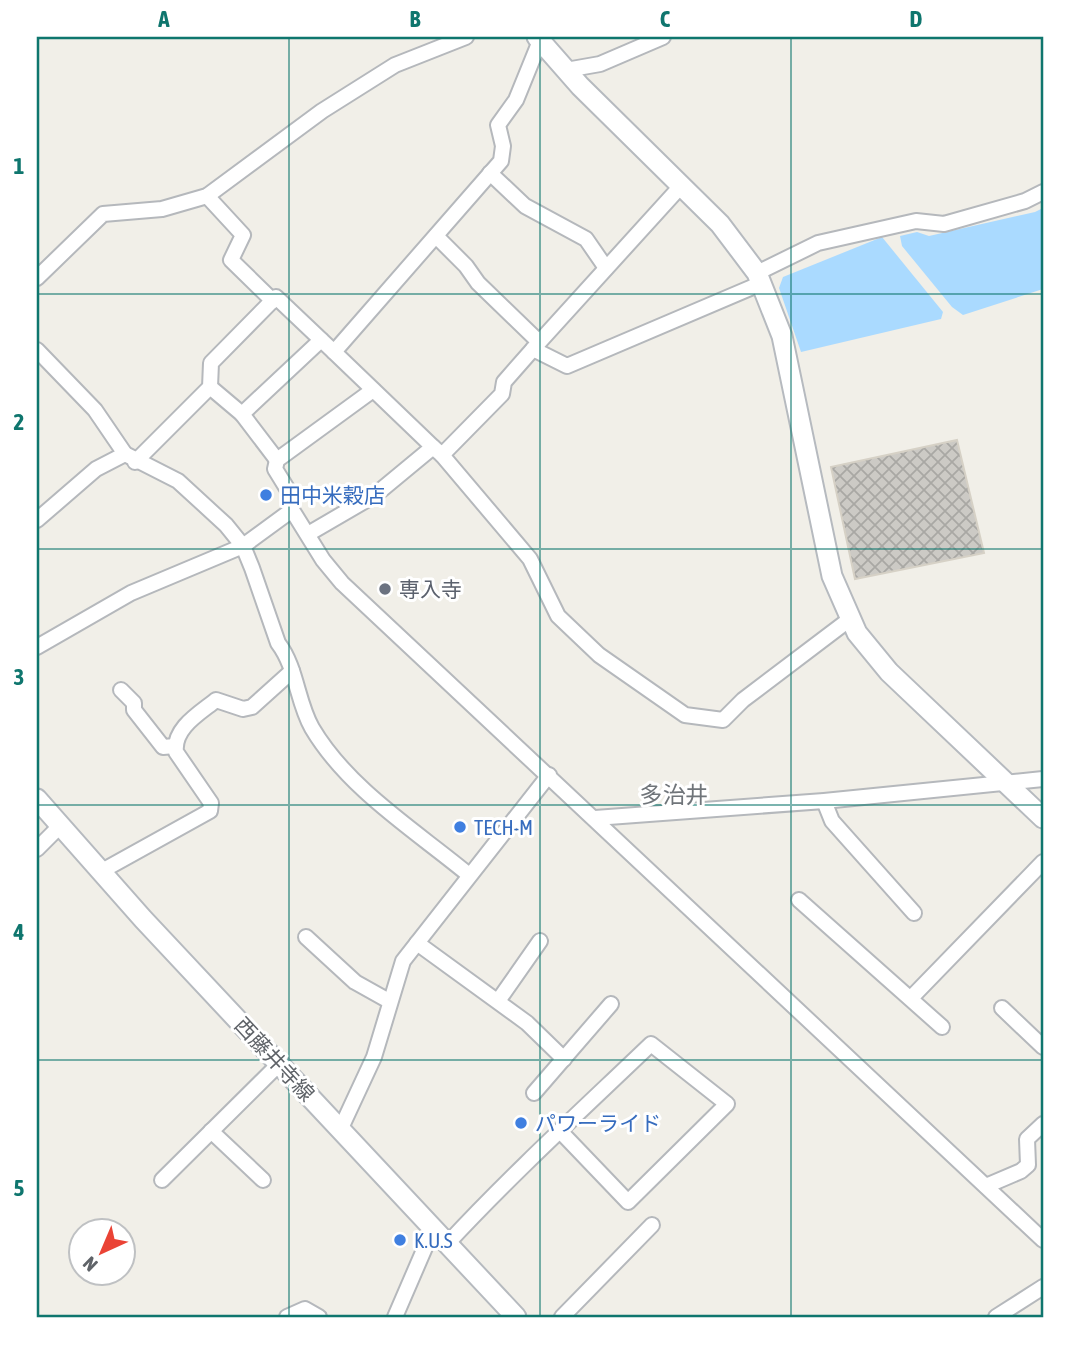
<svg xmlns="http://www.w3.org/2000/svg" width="1080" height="1354" font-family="'Asap Condensed','Noto Sans JP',sans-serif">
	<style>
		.water { fill: #aadaff }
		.building { fill: url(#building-cross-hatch); stroke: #d6d1c6; stroke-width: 2 }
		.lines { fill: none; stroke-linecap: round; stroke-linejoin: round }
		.street-casing { stroke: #b5b8bc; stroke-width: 18 }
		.secondary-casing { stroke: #b6babf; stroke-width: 23 }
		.street { stroke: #fff; stroke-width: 14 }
		.secondary { stroke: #fff; stroke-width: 19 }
		.grid { fill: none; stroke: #0f766e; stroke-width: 2; stroke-opacity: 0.55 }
		.shop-dot { fill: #3f7fe0; stroke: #fff; stroke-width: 2.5 }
		.worship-dot { fill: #6b7280; stroke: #fff; stroke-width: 2.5 }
		.labels { text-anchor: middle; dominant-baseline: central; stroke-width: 6; stroke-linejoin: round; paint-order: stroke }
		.shop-label { font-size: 21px; fill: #366cbe; stroke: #fff; text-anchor: start }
		.worship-label { font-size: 21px; fill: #5b616d; stroke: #fff; text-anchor: start }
		.street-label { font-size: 21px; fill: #5f6368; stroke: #fff }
		.neighbourhood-label { font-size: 23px; fill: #70757a; stroke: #fff }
		.neatline { fill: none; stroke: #0f766e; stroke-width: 2.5 }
		.grid-label { font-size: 23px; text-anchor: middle; font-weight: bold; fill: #0f766e }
	</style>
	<defs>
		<pattern id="building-cross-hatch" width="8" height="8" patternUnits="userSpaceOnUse" patternTransform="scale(1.75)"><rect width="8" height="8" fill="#cccac5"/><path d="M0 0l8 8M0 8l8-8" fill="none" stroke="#a9a8a4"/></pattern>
	</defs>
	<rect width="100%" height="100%" fill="#f1efe8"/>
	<g class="water">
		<path d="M1043 208V289L963 315 952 307 902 246 900 236 917 232 929 236 1035 212Z"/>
		<path d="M882 237 943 312 941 319 801 352 779 288 783 277Z"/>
	</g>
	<path class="building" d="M957 440 984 553 855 579 831 467Z"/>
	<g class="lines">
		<defs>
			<g id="street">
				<path d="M566 70 600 64 663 37"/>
				<path d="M490 173 525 206 586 239 606 268"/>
				<path d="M207 196 243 235 231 260 273 301"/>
				<path d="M436 236 466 266 478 283 539 342"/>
				<path d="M757 273 818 243 916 221 944 224 1025 201 1043 192"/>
				<path d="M37 278 103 214 162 209 207 196 322 111 395 65 466 37"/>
				<path d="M533 349 681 186"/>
				<path d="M37 350 95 410 125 454 178 481 226 525 243 546 252 568 278 643C297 668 297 702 312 728 348 789 416 831 469 875"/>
				<path d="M334 352 433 447"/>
				<path d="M210 387 242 414 321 340"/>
				<path d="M242 414 277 460"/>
				<path d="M442 455 530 559 558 616 599 655 685 715 723 720 743 700 850 619"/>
				<path d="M135 462 210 387 211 363 276 297 334 352 501 161 503 146 498 125 516 100 540 41"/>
				<path d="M292 510 291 495 275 469 277 460 373 390"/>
				<path d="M37 520 96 469 125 454"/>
				<path d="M308 534 375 495 433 447 442 455 502 394 504 382 533 349 567 366 762 283"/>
				<path d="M37 647 131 593 243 546 292 510 323 560 342 583 1043 1240"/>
				<path d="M121 690 134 703V710L163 747 175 746"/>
				<path d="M824 801 832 821 914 913"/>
				<path d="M595 818 824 801 1043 779"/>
				<path d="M37 849 60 826"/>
				<path d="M100 872 210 811 211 803 176 752C173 728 200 713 216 700L243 709 252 707 292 671"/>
				<path d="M799 900 942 1027"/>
				<path d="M306 937 355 982 389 1001"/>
				<path d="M417 943 527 1023 564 1059"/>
				<path d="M911 998 1043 862"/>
				<path d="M498 1001 540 941"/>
				<path d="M1002 1008 1043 1047"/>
				<path d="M534 1093 611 1004"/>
				<path d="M341 1128 374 1057 403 961 549 775"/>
				<path d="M211 1131 263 1180"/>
				<path d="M162 1180 280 1063"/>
				<path d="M986 1186 1021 1171 1028 1165 1027 1139 1043 1124"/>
				<path d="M447 1244C512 1174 582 1110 651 1044L727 1104 628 1202 560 1131"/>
				<path d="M287 1317 305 1309 319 1317"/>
				<path d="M395 1317 433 1229"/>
				<path d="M562 1317 652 1225"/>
				<path d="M996 1317 1043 1287"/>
			</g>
			<g id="secondary">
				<path d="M537 37 580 86 720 224 757 273 782 336 832 576 857 633 889 672 1043 818"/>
				<path d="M37 799 143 919 516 1317"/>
			</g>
		</defs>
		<use href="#street" class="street-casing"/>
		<use href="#secondary" class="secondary-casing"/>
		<use href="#street" class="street"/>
		<use href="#secondary" class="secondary"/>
	</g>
	<path class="grid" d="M289 37V1317M540 37V1317M791 37V1317M37 294H1043M37 549H1043M37 805H1043M37 1060H1043"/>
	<g class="shop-dot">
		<circle cx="266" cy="495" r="7"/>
		<circle cx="460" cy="827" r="7"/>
		<circle cx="521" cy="1123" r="7"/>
		<circle cx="400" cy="1240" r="7"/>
	</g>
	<circle class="worship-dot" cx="385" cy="589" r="7"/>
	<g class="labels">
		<g class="shop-label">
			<text x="280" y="495">田中米穀店</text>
			<text x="474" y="827">TECH-M</text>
			<text x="535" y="1123">パワーライド</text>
			<text x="414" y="1240">K.U.S</text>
		</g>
		<g class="worship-label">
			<text x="399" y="589">専入寺</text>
		</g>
		<g class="street-label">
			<text transform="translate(275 1059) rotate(47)">西藤井寺線</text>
		</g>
		<g class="neighbourhood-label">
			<text x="674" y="795">多治井</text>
		</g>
	</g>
	<rect width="1080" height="1354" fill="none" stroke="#ffffff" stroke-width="77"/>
	<g transform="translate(102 1252) rotate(224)"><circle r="33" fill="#ffffff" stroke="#bfc1c3" stroke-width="2"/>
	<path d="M0-5L12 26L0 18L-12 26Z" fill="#ea4335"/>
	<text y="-10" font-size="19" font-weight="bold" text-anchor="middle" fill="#5f6368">N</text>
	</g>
	<rect x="38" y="38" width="1004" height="1278" class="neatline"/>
	<g class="grid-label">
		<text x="164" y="27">A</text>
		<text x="415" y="27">B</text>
		<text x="665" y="27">C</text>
		<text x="916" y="27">D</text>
		<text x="19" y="174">1</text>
		<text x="19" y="430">2</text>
		<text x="19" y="685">3</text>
		<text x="19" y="940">4</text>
		<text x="19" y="1196">5</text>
	</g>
</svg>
